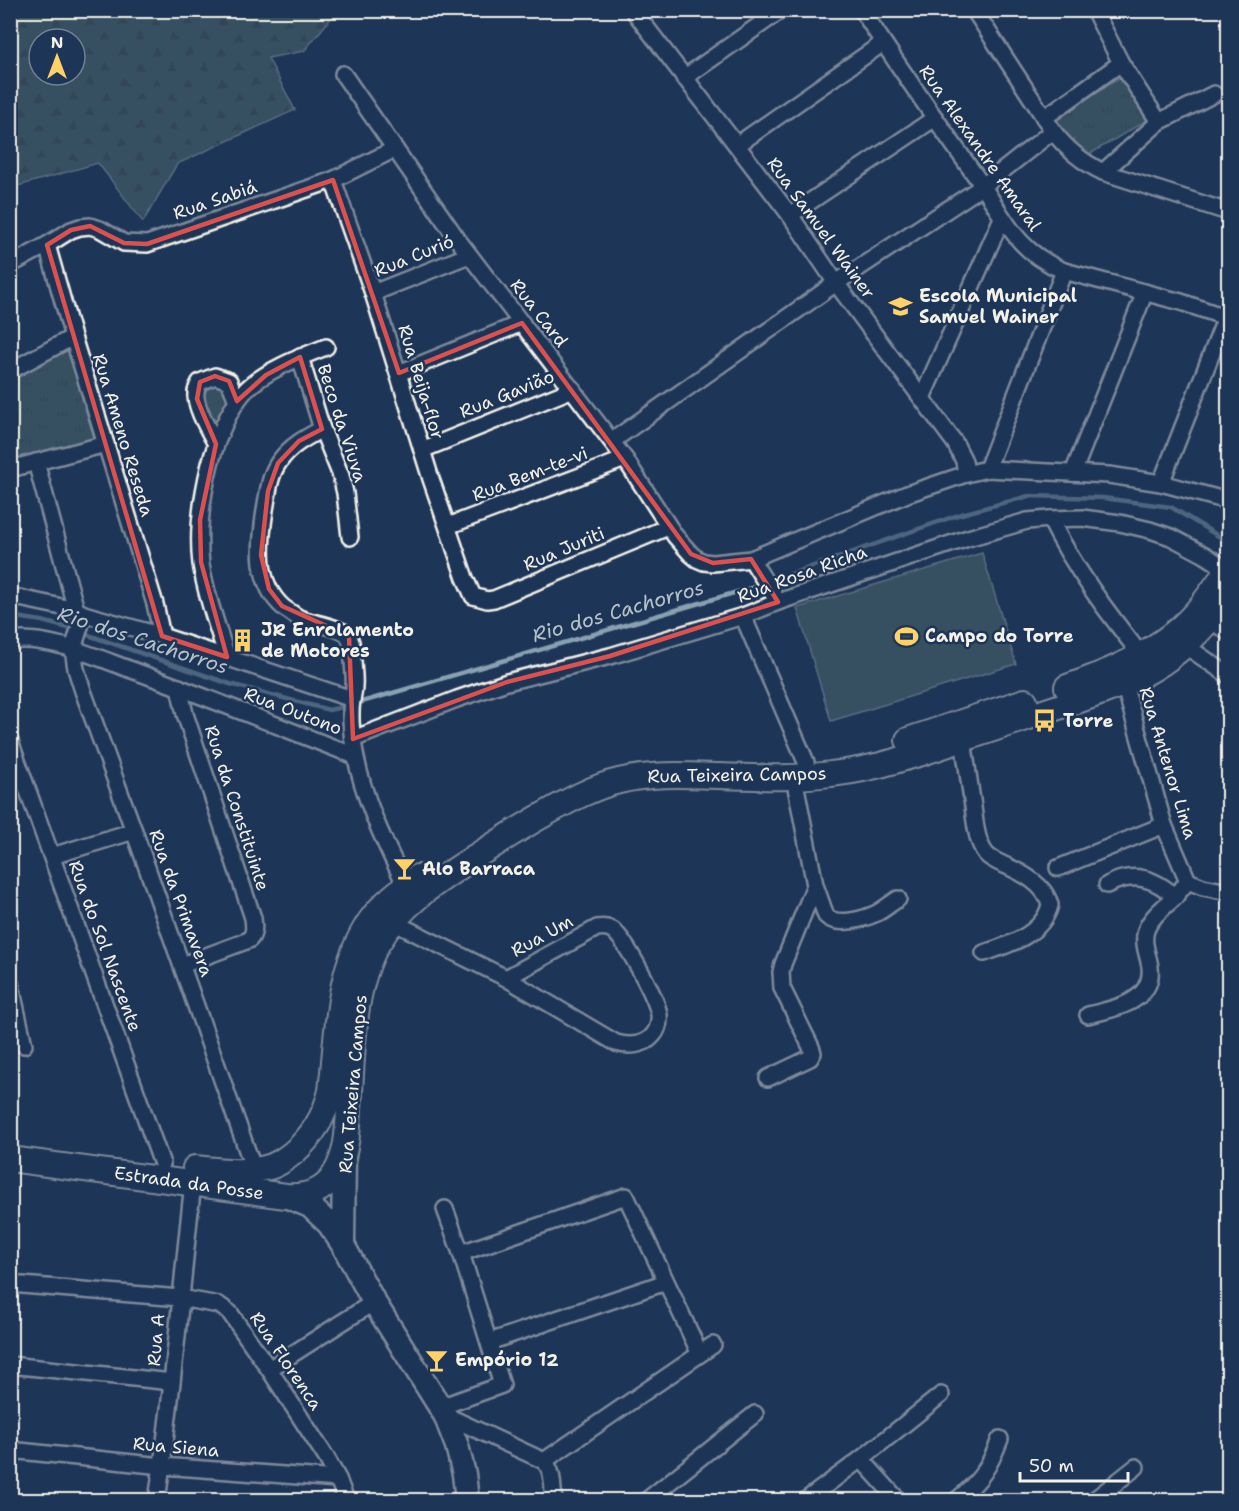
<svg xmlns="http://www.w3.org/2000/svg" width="1239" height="1511" font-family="'Shantell Sans',sans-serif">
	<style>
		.grass { fill: url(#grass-tufts); stroke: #a4b2ac; stroke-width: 1.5 }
		.forest { fill: url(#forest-firs); stroke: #a4b2ac; stroke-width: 1.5; fill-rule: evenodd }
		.garden { fill: #547270; stroke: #a4b2ac; stroke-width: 1.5 }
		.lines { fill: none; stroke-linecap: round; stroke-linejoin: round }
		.stream { stroke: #89a1b0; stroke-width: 4.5 }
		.street-casing { stroke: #f4f1e8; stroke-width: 20 }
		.secondary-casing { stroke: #f4f1e8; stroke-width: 27 }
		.primary-casing { stroke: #f4f1e8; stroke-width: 28 }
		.street { stroke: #1d3557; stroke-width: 15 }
		.secondary { stroke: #1d3557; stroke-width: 22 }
		.primary { stroke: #1d3557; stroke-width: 24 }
		.marked { fill: none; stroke: #dc504e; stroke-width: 4.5; stroke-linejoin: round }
		.labels { text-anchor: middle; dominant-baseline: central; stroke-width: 5; stroke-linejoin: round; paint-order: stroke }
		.street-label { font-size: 18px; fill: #f4f1e8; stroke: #1d3557 }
		.poi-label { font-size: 18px; font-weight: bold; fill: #f4f1e8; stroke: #1d3557; text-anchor: start }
		.water-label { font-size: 20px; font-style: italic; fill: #b6c2c7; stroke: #1d3557 }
	</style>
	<defs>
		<pattern id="grass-tufts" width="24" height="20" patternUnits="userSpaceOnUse" patternTransform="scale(1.5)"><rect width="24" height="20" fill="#547270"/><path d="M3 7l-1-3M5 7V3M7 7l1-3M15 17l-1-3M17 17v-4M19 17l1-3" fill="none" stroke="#4e5b59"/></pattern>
		<pattern id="forest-firs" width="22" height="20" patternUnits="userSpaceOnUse" patternTransform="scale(1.5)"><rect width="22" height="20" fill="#547270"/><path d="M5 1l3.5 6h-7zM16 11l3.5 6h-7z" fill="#4e5b59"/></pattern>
	</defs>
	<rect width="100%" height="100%" fill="#1d3557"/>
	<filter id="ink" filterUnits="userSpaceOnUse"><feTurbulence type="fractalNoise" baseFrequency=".0167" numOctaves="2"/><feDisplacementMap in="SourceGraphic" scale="12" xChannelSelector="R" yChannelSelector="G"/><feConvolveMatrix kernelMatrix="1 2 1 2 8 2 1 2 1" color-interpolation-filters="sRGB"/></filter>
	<g filter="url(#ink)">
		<g class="grass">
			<path d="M1121 77 1147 120 1085 157 1055 119Z"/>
			<path d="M71 342 101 442 11 468 10 377Z"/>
			<path d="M216 379 225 386 231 401 217 420 213 418 209 407 204 403 201 387Z"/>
		</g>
		<path class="forest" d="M11 10H337V11L304 51 268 58 295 110 177 164 143 222 98 163 11 188ZM39 39H75V75H39Z"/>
		<path class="garden" d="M982 553 1016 664 831 721 797 608Z"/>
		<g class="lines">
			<g class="stream">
				<path d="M10 616 42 621 68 628 230 684 329 710 347 706"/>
				<path d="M355 704 751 588 958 515 1029 496 1103 498 1171 507 1228 542"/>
			</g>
			<defs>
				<g id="street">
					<path d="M633 10 790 215 836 283 955 443 964 461 966 474"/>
					<path d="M862 10C899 68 938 123 977 178 993 200 1004 224 1022 243 1034 256 1048 264 1064 271L1181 302 1228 318"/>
					<path d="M974 10 1053 131C1067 150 1082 162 1103 172L1228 212"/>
					<path d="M1094 10 1121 63 1159 122"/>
					<path d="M343 74 458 240 625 459 675 536 691 554 697 559 704 562 713 563 751 559 907 494 966 474 987 469 1109 475 1161 483 1228 501"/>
					<path d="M684 78 781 10"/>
					<path d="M1044 118 1121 63"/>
					<path d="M737 145 883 43"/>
					<path d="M1103 172 1159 122 1214 94"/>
					<path d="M333 180 373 293 431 479 465 578 473 596 487 600 494 599 668 527"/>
					<path d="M790 215 935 118"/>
					<path d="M47 245 73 337 155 604 162 636"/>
					<path d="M10 265 47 245 71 230 80 227 90 226 100 229 124 243 147 244 333 180 395 149"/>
					<path d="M373 293 469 255"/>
					<path d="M300 357 322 429 341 476 345 493 350 537"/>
					<path d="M10 371 73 337"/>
					<path d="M399 373 522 323"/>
					<path d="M922 398 1002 218"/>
					<path d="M322 429C305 438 290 446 279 462 269 476 268 494 265 510 260 543 255 583 284 608 289 611 294 615 299 618 311 623 345 628 349 637 353 643 352 652 353 659 353 668 355 678 354 686 354 691 353 695 352 700 350 713 351 727 353 741 360 792 383 840 406 886"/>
					<path d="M612 441 836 283 983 186 1053 131"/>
					<path d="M216 444C209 431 194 406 196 392 196 389 199 384 200 382L215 376 229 381 237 401"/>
					<path d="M422 450 573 389"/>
					<path d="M36 462 76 610"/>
					<path d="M10 469 106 444"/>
					<path d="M987 469 1064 271"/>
					<path d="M1073 473 1145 292"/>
					<path d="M1161 483 1226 317"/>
					<path d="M1050 519C1074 568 1107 612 1141 655"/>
					<path d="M448 526 625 459"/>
					<path d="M751 559 778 602"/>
					<path d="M10 596 76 610 84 614 162 636 352 699"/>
					<path d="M84 614 73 649 76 669 83 691 134 831 254 1170"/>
					<path d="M743 616 806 762"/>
					<path d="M1210 620 1228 632"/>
					<path d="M10 641C46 635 96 657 129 669 205 696 280 727 355 756"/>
					<path d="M1186 646 1228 675"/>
					<path d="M227 657C217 626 206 595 201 564 197 530 202 496 210 464 217 439 226 414 243 393 261 372 300 357 326 347"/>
					<path d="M1124 684 1164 825 1188 881 1203 887 1228 892"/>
					<path d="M179 687 185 714 253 918C254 926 255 934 249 940L182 965"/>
					<path d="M353 739 457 699 507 682 610 656 743 616 778 602 968 538 1027 521 1050 519 1082 518 1120 523 1150 530 1171 537 1205 555 1228 570"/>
					<path d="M963 740C966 760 969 780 972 800 975 817 975 840 986 854 992 861 1003 864 1011 868 1026 875 1046 887 1050 905 1043 934 1009 945 984 953"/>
					<path d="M10 741 162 1164"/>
					<path d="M52 856 134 831"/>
					<path d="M1058 868 1164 825"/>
					<path d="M815 885 826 916C837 927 864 919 877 913 885 909 891 903 898 899"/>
					<path d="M1107 885C1133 871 1155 878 1175 897"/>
					<path d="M393 922 506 978 616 1043C627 1046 638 1046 648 1040 656 1034 660 1025 659 1015 657 998 627 944 615 932 610 927 604 927 597 928L506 978"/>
					<path d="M10 982 24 1045"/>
					<path d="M1088 1015C1114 1009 1154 1002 1150 967 1148 954 1142 943 1146 930 1151 917 1163 908 1173 899 1178 893 1183 887 1188 881"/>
					<path d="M768 1078 810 1058 813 1053 811 1047 782 988 781 972 783 964 815 885 794 777"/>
					<path d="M461 1253 626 1196 700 1354"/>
					<path d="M10 1284 180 1298 219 1305 230 1313 269 1369 326 1457 338 1479 346 1500"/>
					<path d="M489 1342 666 1282"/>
					<path d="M10 1365 172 1382"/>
					<path d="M269 1369 374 1302"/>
					<path d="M440 1407 502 1385 461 1253 445 1209"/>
					<path d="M445 1415 544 1461C554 1471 552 1487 554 1500"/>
					<path d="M10 1450 162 1466 338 1479"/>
					<path d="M861 1459 941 1395"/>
					<path d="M544 1461 713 1345"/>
					<path d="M157 1500C173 1395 181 1289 193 1183"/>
					<path d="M647 1500 755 1414"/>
					<path d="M806 1500 861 1459 898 1500"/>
					<path d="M957 1500C981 1480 989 1468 1000 1439"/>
					<path d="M1094 1500 1136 1467"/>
				</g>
				<g id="secondary">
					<path d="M286 1196 310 1206 329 1224 343 1245 374 1302 445 1415 457 1446 464 1474 467 1500"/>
					<path d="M343 1245 344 1153"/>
				</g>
				<g id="primary">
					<path d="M1067 687C1105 674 1143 658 1174 633 1196 616 1212 592 1228 569"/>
					<path d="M908 740 1025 701"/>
					<path d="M10 1159 286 1196C305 1197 324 1192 334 1175 347 1156 348 1130 349 1108 353 1055 351 989 378 943 403 901 441 879 481 853 502 840 523 826 545 814 568 801 593 787 619 781 652 773 685 775 719 776 756 777 794 779 831 774 863 771 892 762 922 753 958 741 994 729 1029 717 1074 701 1123 689 1162 663 1190 644 1208 622 1228 597"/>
					<path d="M195 1168C218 1170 242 1174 265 1168 276 1166 284 1160 293 1153 313 1136 325 1116 331 1091 338 1033 336 971 370 921 382 904 400 890 417 877"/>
				</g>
			</defs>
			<use href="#street" class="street-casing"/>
			<use href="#secondary" class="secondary-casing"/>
			<use href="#primary" class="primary-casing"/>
			<use href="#street" class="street"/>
			<use href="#secondary" class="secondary"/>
			<use href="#primary" class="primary"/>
		</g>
	</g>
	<path d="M0 0H1239V1511H0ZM333 180 399 373 522 323 691 554 713 563 751 559 778 602 610 656 507 682 353 739 349 636 282 606 269 589 261 555 268 491 278 463 299 441 322 429 300 357 266 375 237 401 229 381 215 376 200 382 197 399 216 444 200 520 201 562 227 657 162 636 47 245 71 230 90 226 124 243 147 244Z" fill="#1d3557" fill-opacity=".55" fill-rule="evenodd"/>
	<path class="marked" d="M333 180 399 373 522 323 691 554 713 563 751 559 778 602 610 656 507 682 353 739 349 636 282 606 269 589 261 555 268 491 278 463 299 441 322 429 300 357 266 375 237 401 229 381 215 376 200 382 197 399 216 444 200 520 201 562 227 657 162 636 47 245 71 230 90 226 124 243 147 244Z"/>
	<defs>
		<symbol id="school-bare" viewBox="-9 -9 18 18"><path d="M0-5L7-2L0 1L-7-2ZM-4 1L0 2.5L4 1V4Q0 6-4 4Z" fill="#ffd166" stroke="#1d3557" stroke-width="2.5" paint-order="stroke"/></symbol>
		<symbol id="stadium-bare" viewBox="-9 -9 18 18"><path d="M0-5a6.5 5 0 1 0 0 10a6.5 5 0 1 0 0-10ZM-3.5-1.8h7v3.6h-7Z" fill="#ffd166" stroke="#1d3557" stroke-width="2.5" paint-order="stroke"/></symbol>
		<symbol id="building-bare" viewBox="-9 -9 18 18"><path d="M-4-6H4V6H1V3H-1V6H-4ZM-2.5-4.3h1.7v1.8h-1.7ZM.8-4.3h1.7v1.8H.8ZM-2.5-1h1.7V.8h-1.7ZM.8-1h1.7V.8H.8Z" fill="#ffd166" stroke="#1d3557" stroke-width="2.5" paint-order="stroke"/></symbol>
		<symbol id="bus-bare" viewBox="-9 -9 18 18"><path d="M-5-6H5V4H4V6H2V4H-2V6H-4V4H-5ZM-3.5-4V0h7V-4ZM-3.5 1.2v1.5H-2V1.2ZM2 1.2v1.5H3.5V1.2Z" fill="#ffd166" stroke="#1d3557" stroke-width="2.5" paint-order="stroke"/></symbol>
		<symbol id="bar-bare" viewBox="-9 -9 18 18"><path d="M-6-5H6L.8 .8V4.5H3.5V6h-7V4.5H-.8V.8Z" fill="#ffd166" stroke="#1d3557" stroke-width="2.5" paint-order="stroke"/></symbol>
	</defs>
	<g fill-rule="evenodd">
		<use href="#school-bare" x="884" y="290" width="33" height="33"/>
		<use href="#stadium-bare" x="890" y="620" width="33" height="33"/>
		<use href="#building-bare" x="226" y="624" width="33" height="33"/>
		<use href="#bus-bare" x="1028" y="704" width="33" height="33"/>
		<use href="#bar-bare" x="388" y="852" width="33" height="33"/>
		<use href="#bar-bare" x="420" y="1344" width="33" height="33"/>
	</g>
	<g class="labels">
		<g class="street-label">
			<text transform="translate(980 148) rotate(55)">Rua Alexandre Amaral</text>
			<text transform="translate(215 200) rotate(-19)">Rua Sabiá</text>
			<text transform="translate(821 228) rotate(54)">Rua Samuel Wainer</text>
			<text transform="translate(414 256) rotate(-22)">Rua Curió</text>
			<text transform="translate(539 313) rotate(52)">Rua Card</text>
			<text transform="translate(421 382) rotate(73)">Rua Beija-flor</text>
			<text transform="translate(507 394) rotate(-22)">Rua Gavião</text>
			<text transform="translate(342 423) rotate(72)">Beco da Viuva</text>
			<text transform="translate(123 435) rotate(73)">Rua Ameno Reseda</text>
			<text transform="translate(530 474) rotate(-21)">Rua Bem-te-vi</text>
			<text transform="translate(564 549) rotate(-23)">Rua Juriti</text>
			<text transform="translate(802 574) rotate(-20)">Rua Rosa Richa</text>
			<text transform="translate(293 711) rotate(21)">Rua Outono</text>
			<text transform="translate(1168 763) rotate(73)">Rua Antenor Lima</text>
			<text transform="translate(737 775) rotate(-1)">Rua Teixeira Campos</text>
			<text transform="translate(237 808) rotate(72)">Rua da Constituinte</text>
			<text transform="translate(181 903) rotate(70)">Rua da Primavera</text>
			<text transform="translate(542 936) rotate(-29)">Rua Um</text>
			<text transform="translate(105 946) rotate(70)">Rua do Sol Nascente</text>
			<text transform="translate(353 1084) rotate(-85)">Rua Teixeira Campos</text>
			<text transform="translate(189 1183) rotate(8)">Estrada da Posse</text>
			<text transform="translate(156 1340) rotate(-85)">Rua A</text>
			<text transform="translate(286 1361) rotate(56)">Rua Florenca</text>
			<text transform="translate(176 1447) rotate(5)">Rua Siena</text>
		</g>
		<g class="poi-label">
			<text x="919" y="296">Escola Municipal<tspan x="919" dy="21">Samuel Wainer</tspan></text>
			<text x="261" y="630">JR Enrolamento<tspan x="261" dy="21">de Motores</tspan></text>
			<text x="925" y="636">Campo do Torre</text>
			<text x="1063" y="721">Torre</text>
			<text x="422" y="869">Alo Barraca</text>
			<text x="455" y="1360">Empório 12</text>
		</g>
		<g class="water-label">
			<text transform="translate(618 611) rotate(-16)">Rio dos Cachorros</text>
			<text transform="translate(143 640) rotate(18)">Rio dos Cachorros</text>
		</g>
	</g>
	<rect width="1239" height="1511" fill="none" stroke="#1d3557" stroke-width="36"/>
	<rect x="18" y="18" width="1203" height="1475" fill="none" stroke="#f4f1e8" stroke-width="2" filter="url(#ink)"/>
	<g transform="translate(57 57)"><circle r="28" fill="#1d3557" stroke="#738091" stroke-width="1.5"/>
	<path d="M0-4.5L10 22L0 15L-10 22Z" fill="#ffd166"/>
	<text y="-9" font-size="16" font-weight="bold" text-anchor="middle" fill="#f4f1e8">N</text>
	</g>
	<path d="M1020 1472v9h108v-9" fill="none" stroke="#f4f1e8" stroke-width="3"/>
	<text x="1029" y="1472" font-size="18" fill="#f4f1e8" stroke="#1d3557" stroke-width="4.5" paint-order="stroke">50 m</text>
</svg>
